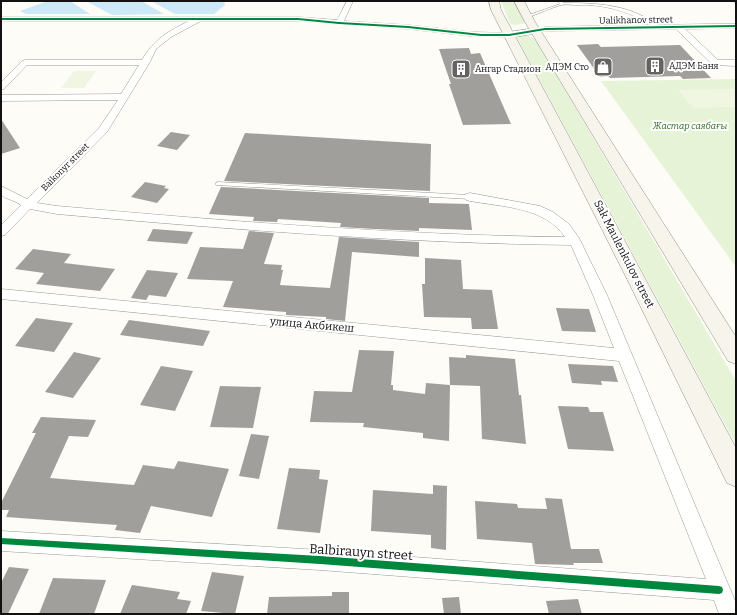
<svg xmlns="http://www.w3.org/2000/svg" width="737" height="615" font-family="Bitter,serif">
	<style>
		.green { fill: #e7f3d7 }
		.pitch { fill: #f0f6e1 }
		.water { fill: #cde8f7 }
		.lines { fill: none; stroke-linecap: round; stroke-linejoin: round }
		.stream { fill: #cde8f7; fill-rule: evenodd }
		.building { fill: #a19f9c }
		.service-casing { stroke: #979795; stroke-width: 1 }
		.minor-casing { stroke: #979795; stroke-width: 1 }
		.tertiary-casing { stroke: #979795; stroke-width: 1 }
		.secondary-casing { stroke: #8e8d8b; stroke-width: 1 }
		.service { fill: #fffffe; fill-rule: evenodd }
		.minor { fill: #fffffe; fill-rule: evenodd }
		.tertiary { fill: #fffffe; fill-rule: evenodd }
		.secondary { fill: #f6f4eb; fill-rule: evenodd }
		.cycleway-casing { stroke: #fff; stroke-width: 3 }
		.cycleway { fill: #00873e; fill-rule: evenodd }
		.labels { text-anchor: middle; dominant-baseline: central; stroke-width: 4; stroke-linejoin: round; paint-order: stroke }
		.far-street-label { font-size: 9px; fill: #111; stroke: #fff }
		.far-poi-label { font-size: 9px; fill: #111; stroke: #fff; text-anchor: start }
		.far-park-label { font-size: 9px; font-style: italic; fill: #2f6b1f; stroke: #fff }
		.street-label { font-size: 11px; fill: #111; stroke: #fff }
		.near-street-label { font-size: 13px; fill: #111; stroke: #fff }
	</style>
	<rect width="100%" height="100%" fill="#fdfcf7"/>
	<g class="green">
		<path d="M501 1H514L526 23 515 25 510 24Z"/>
		<path d="M521 36H528L535 39 736 381V445L517 38Z"/>
		<path d="M736 79V267L601 81Z"/>
	</g>
	<g class="pitch">
		<path d="M74 71H96L84 88H61Z"/>
		<path d="M736 89V107L693 108 678 90Z"/>
	</g>
	<g class="water">
		<path d="M48 1H70L90 14H26L20 11Z"/>
		<path d="M86 1H141L164 14 112 15Z"/>
		<path d="M151 1H222L224 2 225 5 214 14H175Z"/>
	</g>
	<g class="lines">
		<path class="stream" d="M731 1 736 2V4L731 2Z"/>
	</g>
	<g class="building">
		<path d="M598 44 601 47 680 45 711 78 683 79 680 76 610 78 608 76 600 77 577 45Z"/>
		<path d="M469 48 471 54 480 53 511 124 463 125 449 84H451L439 49Z"/>
		<path d="M1 119 20 148 1 154Z"/>
		<path d="M171 132 190 135 177 150 157 146Z"/>
		<path d="M245 133 431 144 430 191 224 181Z"/>
		<path d="M145 182 166 186 164 188 169 189 157 203 131 197Z"/>
		<path d="M221 187 429 198V203L469 204 472 230 419 228V231L375 229 340 227 341 223 278 219 277 222 253 221 254 217 209 214Z"/>
		<path d="M153 229 193 232 187 244 147 241Z"/>
		<path d="M249 231 274 233 264 264 282 265 281 270H283L280 285 330 288 339 237 419 242V257L352 252 345 321 326 319V317L286 315V312L223 307 233 281 187 279 200 247 243 249Z"/>
		<path d="M33 249 71 254 64 263 115 269 100 291 36 284 44 273 15 269Z"/>
		<path d="M425 258 461 260 463 289 492 290 498 329H472L471 318 424 317 422 284H425Z"/>
		<path d="M147 270 178 273 166 297 149 295 146 300 131 298Z"/>
		<path d="M556 308 589 309 596 332 562 331Z"/>
		<path d="M36 318 73 323 54 352 15 346Z"/>
		<path d="M129 320 210 331 203 346 120 335Z"/>
		<path d="M359 350 394 351 391 385H393V390L425 394 426 383 450 385 449 441 423 438V433L363 427 364 423 310 422 314 391 352 392Z"/>
		<path d="M74 352 101 358 73 398 45 392Z"/>
		<path d="M466 355 515 359 519 395H521L526 444 482 439 480 386 450 385 449 357 466 358Z"/>
		<path d="M568 364 613 366 618 382 601 381 602 385 572 383Z"/>
		<path d="M161 366 193 371 175 411 140 405Z"/>
		<path d="M220 386 261 387 253 428 210 427Z"/>
		<path d="M558 406 588 407 590 412H603L614 451 568 449Z"/>
		<path d="M41 417 96 420 88 437 69 436 50 478 134 485 143 465 174 469 178 461 229 469 212 517 151 506 140 533 115 530 117 525 6 517 9 510H1V503L36 433H32Z"/>
		<path d="M251 434 269 436 259 479 239 476Z"/>
		<path d="M289 468 320 470 319 479 328 480 320 533 277 529Z"/>
		<path d="M433 485 447 486 446 550 431 548V535L371 531 373 490 433 494Z"/>
		<path d="M545 498 562 499 571 549H599L603 563H573L574 565 535 564 532 543 477 539 475 501 517 504 518 508 547 509Z"/>
		<path d="M9 567 29 569 8 614H1V583Z"/>
		<path d="M212 572 244 576 235 614 201 611Z"/>
		<path d="M53 578 106 580 94 614H39Z"/>
		<path d="M132 585 180 592 177 599 191 601 186 614H120Z"/>
		<path d="M332 592H349V614H267L269 597 332 596Z"/>
		<path d="M459 597 461 614H444L442 598Z"/>
		<path d="M578 599 582 614H549L546 601Z"/>
	</g>
	<g class="lines">
		<defs>
			<g id="service">
				<path d="M558 1H562L563 3C596 3 632 4 659 27L656 28C632 12 605 4 577 5 572 5 566 4 561 5 551 8 540 13 529 17L526 16 560 4Z"/>
				<path d="M218 182 470 195 473 197 470 199 216 185V183Z"/>
			</g>
			<g id="minor">
				<path d="M347 1H353L344 21 408 25 471 32 509 33 513 35 509 37 471 36 408 29 298 21H201L171 37 156 49 150 62 107 132 37 203 57 206C226 221 396 235 565 237 545 207 503 207 470 201L466 200 464 197 466 194 470 193 540 206 553 212 569 224 579 238 607 295 736 603V614H719L714 600 320 570 1 551V531L320 550 706 579 619 361 1 299V289L614 348 593 295 571 245C399 243 228 229 57 214L30 209 5 235 1 236V225L21 205C15 200 7 200 1 195V186L27 199 99 128 118 100 1 101V95L121 94 139 65H27L4 89 1 90V82L22 61 25 60H142C154 39 169 31 189 21H1V17H298L337 20Z"/>
				<path d="M736 24V28L685 29 718 60H736V66L713 65 676 29 545 31 536 33 532 31 545 27Z"/>
			</g>
			<path id="tertiary" d="M536 28 539 29 541 31 539 33 509 38 504 35 509 32Z"/>
			<g id="secondary">
				<path d="M489 1H499L501 10 736 448V487L727 483 627 279 491 10Z"/>
				<path d="M514 1H524L535 22 736 337V364L728 361 525 22Z"/>
			</g>
		</defs>
		<use href="#service" class="service-casing"/>
		<use href="#minor" class="minor-casing"/>
		<use href="#tertiary" class="tertiary-casing"/>
		<use href="#secondary" class="secondary-casing"/>
		<use href="#service" class="service"/>
		<use href="#minor" class="minor"/>
		<use href="#tertiary" class="tertiary"/>
		<use href="#secondary" class="secondary"/>
		<defs>
			<g id="cycleway">
				<path d="M1 18H298L339 22 408 26 481 34H509L545 28 736 25V27L545 30 509 36H481L408 28 339 24 298 20H1Z"/>
				<path d="M1 538 320 556 719 586 722 587 723 590 722 593 719 594 320 564 1 544Z"/>
			</g>
		</defs>
		<use href="#cycleway" class="cycleway-casing"/>
		<use href="#cycleway" class="cycleway"/>
	</g>
	<defs>
		<symbol id="building-square" viewBox="-11 -11 22 22"><rect x="-9" y="-9" width="18" height="18" rx="4" fill="#646362" stroke="#fff"/><path d="M-4-6H4V6H1V3H-1V6H-4ZM-2.5-4.3h1.7v1.8h-1.7ZM.8-4.3h1.7v1.8H.8ZM-2.5-1h1.7V.8h-1.7ZM.8-1h1.7V.8H.8Z" fill="#fff"/></symbol>
		<symbol id="shop-square" viewBox="-11 -11 22 22"><rect x="-9" y="-9" width="18" height="18" rx="4" fill="#646362" stroke="#fff"/><path d="M-5-2.5h2.3a2.7 3.5 0 0 1 5.4 0H5L5.5 6h-11ZM-1.5-2.5h3a1.5 2.3 0 0 0-3 0Z" fill="#fff"/></symbol>
	</defs>
	<g fill-rule="evenodd">
		<use href="#building-square" x="644" y="55" width="22" height="22"/>
		<use href="#shop-square" x="592" y="56" width="22" height="22"/>
		<use href="#building-square" x="450" y="58" width="22" height="22"/>
	</g>
	<g class="labels">
		<g class="far-street-label">
			<text transform="translate(636 20) rotate(-1)">Ualikhanov street</text>
			<text transform="translate(65 167) rotate(-45)">Baikonyr street</text>
		</g>
		<g class="far-poi-label">
			<text x="669" y="66">АДЭМ Баня</text>
			<text x="589" y="67" text-anchor="end">АДЭМ Сто</text>
			<text x="475" y="69">Ангар Стадион</text>
		</g>
		<g class="far-park-label">
			<text x="690" y="126">Жастар саябағы</text>
		</g>
		<g class="street-label">
			<text transform="translate(624 254) rotate(63)">Sak Maulenkulov street</text>
			<text transform="translate(312 325) rotate(5)">улица Акбикеш</text>
		</g>
		<g class="near-street-label">
			<text transform="translate(361 552) rotate(4)">Balbirauyn street</text>
		</g>
	</g>
	<rect width="737" height="615" fill="none" stroke="#111111" stroke-width="4"/>
</svg>
